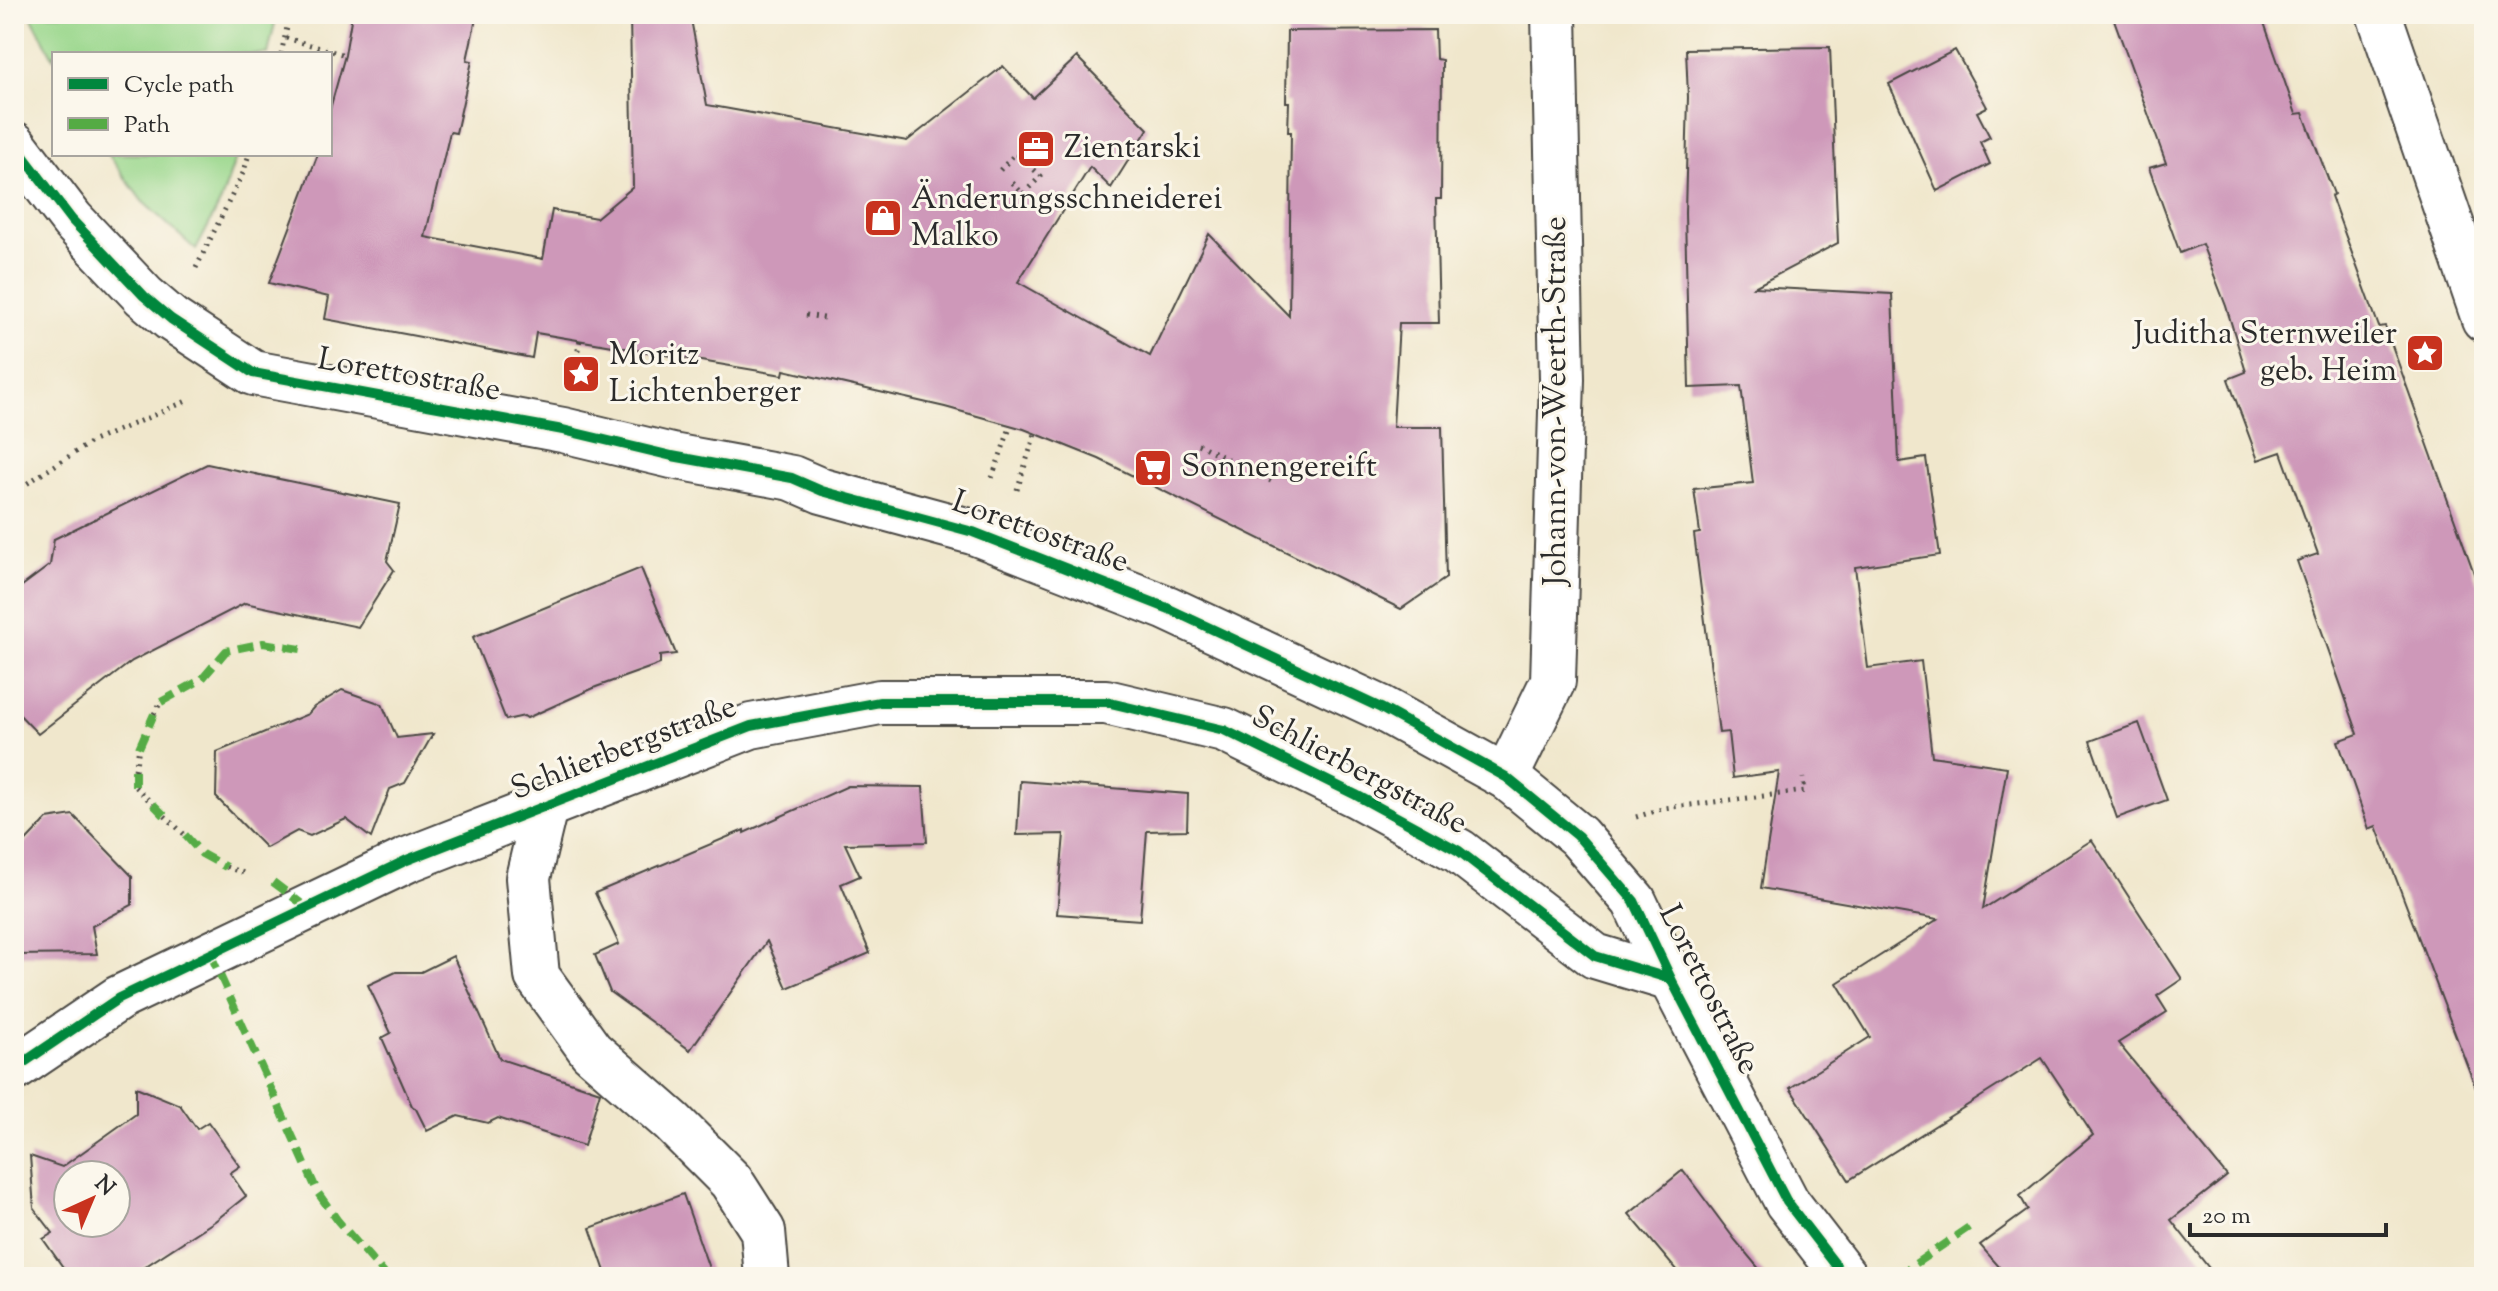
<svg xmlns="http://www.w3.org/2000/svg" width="2498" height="1291" font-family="'Sorts Mill Goudy',serif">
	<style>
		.green { fill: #9ad78c; stroke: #62815c; stroke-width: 2 }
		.building { fill: #ce98b9; fill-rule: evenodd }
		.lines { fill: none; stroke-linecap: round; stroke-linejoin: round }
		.street-casing { stroke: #494743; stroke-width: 48 }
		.path { stroke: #494743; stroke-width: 5; stroke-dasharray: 2 6; stroke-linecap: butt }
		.street { stroke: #fff; stroke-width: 44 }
		.quiet { stroke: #54ab44; stroke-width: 8; stroke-dasharray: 16 8; stroke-linecap: butt }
		.cycleway-casing { stroke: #fbf7ec; stroke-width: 15 }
		.cycleway { stroke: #00873e; stroke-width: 10 }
		.labels { text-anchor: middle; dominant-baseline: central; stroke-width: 6; stroke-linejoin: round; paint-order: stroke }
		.poi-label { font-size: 32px; fill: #2b2b2b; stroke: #fbf7ec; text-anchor: start }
		.street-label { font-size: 32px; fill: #2b2b2b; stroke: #fbf7ec }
	</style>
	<rect width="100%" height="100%" fill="#fbf7ec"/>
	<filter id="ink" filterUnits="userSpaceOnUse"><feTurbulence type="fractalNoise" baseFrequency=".0125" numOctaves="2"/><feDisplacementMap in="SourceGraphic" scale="16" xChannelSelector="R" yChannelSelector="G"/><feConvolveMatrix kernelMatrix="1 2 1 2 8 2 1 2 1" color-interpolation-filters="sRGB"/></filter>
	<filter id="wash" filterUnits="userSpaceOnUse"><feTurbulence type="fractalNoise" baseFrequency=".006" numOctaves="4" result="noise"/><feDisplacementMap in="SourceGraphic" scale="32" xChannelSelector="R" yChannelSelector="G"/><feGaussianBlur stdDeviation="1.8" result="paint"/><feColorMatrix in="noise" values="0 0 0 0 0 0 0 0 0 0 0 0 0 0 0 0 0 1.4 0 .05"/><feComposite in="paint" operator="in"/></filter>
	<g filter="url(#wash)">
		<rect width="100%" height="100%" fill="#f0e7cc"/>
		<g class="green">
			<path d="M30 14H277L268 54H54V59Z"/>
			<path d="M108 154H237L221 201 196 250 142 201Z"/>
		</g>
		<g id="blocks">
			<g class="building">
				<path d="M352 14H477L467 60 472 61 456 133 450 132 425 237 543 259 552 210 596 218 633 187 630 14H690L707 105 907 141 1003 66 1033 98 1077 57 1148 129 1111 188 1090 167 1018 282 1150 356 1209 234 1289 316 1291 132H1288L1289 102H1286L1287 31 1435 30 1436 59 1442 60 1441 199H1436L1439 323H1399L1393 427H1442L1446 578 1401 609 1099 459 1024 429 945 407 784 370 783 375 536 333 532 358 325 319 329 297 269 283 318 154H330V109L345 55Z"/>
				<path d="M2112 14H2261L2296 114 2303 113 2334 194 2331 196 2379 327 2385 326 2484 601V1098L2480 1099 2376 826 2369 829 2338 741 2358 734 2297 561 2318 554 2281 452 2258 460 2228 379 2246 372 2226 306 2202 244 2180 253 2149 168 2166 163Z"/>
				<path d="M1830 47 1838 243 1754 287 1892 294 1899 462 1926 458 1940 555 1855 567 1868 668 1921 661 1932 756 2007 767 1983 909 2092 840 2182 979 2157 996 2167 1012 2118 1043 2227 1176 2171 1220 2216 1277H2008L1980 1245 2028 1210 2020 1196 2093 1135 2042 1058 1849 1180 1790 1088 1870 1037 1837 983 1938 919 1761 888 1779 772 1733 778 1728 732 1719 733 1694 534 1700 533 1694 489 1753 483 1741 386 1689 388 1685 213 1688 97 1686 49Z"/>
				<path d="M1955 50 1987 107 1977 112 1990 137 1980 142 1990 164 1937 191 1889 84Z"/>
				<path d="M207 464 400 504 387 561 394 570 358 627 245 603 132 661 38 734 14 709V592L50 565 54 539Z"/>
				<path d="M641 568 676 654 660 656V664L596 687 527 718 524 716 506 720 473 637Z"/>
				<path d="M342 690 382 704 397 738 433 734 405 783 390 789 371 838 346 819 310 836 297 831 266 848 216 797 217 752 308 714 314 707Z"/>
				<path d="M2139 723 2167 800 2117 818 2090 741Z"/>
				<path d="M1020 781 1188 794 1187 830 1147 831 1140 920 1057 914 1064 834 1017 835Z"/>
				<path d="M848 786 923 787 927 842 845 844 860 876 841 884 870 953 787 988 767 941 690 1050 610 992 595 955 619 944 595 893 744 830V833Z"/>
				<path d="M73 815 132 876V905L92 926 97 954 14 955V854L47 819Z"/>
				<path d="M453 956 500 1059 600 1092 584 1146 498 1118 488 1123 458 1116 427 1131 416 1109 412 1106 382 1038 391 1033 368 985 396 972H421Z"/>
				<path d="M136 1087 180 1105 197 1129 208 1122 240 1166 230 1173 246 1196 215 1221 129 1277H70L43 1239 53 1233 34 1208 30 1156 62 1167 136 1114ZM68 1175H116V1223H68Z"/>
				<path d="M1683 1170 1735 1240 1766 1277H1682L1629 1214Z"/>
				<path d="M683 1194 712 1277H607L590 1228Z"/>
			</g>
		</g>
	</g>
	<g filter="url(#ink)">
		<use href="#blocks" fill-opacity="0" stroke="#494743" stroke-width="2"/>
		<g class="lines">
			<defs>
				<g id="street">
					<path d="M2379 14 2484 319"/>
					<path d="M14 144 72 220 144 296 171 319 253 373 563 430 672 456 792 478 822 491 973 532 1167 608 1381 708 1506 777 1578 836 1634 901 1671 979 1787 1202 1845 1277"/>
					<path d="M1506 777 1553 681 1562 379 1554 14"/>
					<path d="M545 807 528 878 537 976 591 1051 672 1122 731 1181 763 1231 767 1277"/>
					<path d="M14 1069 119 998 407 860 751 726 880 702H1106L1224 730 1356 795 1459 851 1595 956 1671 979"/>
				</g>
			</defs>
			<use href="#street" class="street-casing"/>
			<g class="path">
				<path d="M286 38 345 55"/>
				<path d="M281 54 290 14"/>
				<path d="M1000 170 1016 153 1041 176 1023 194 1011 181"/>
				<path d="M196 268 244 171 249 154"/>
				<path d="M806 315 824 318"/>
				<path d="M573 374 580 340"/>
				<path d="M1198 444 1271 481"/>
				<path d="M992 478 1011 425"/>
				<path d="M1017 490 1035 434"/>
				<path d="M14 492 91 442 189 400"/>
				<path d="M154 714 161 702"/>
				<path d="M135 770 139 748"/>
				<path d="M135 787 153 804"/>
				<path d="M165 816 185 835"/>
				<path d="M1636 817 1665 808 1805 791 1803 778"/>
				<path d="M226 867 244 873"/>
			</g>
			<use href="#street" class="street"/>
			<g class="quiet">
				<path d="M161 702 202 679 226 651 263 643 301 649"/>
				<path d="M139 748 154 714"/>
				<path d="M135 770V787"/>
				<path d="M153 804 165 816"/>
				<path d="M185 835 202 854 226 867"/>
				<path d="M273 882 306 907"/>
				<path d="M210 953 318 1193 338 1221 387 1277"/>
				<path d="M1896 1277 1969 1227"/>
			</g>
			<defs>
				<g id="cycleway">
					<path d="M14 144 72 220 144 296 171 319 253 373 563 430 672 456 792 478 822 491 973 532 1167 608 1381 708 1506 777 1578 836 1634 901 1671 979 1787 1202 1845 1277"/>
					<path d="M14 1069 119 998 407 860 751 726 880 702H1106L1224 730 1356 795 1459 851 1595 956 1671 979"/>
				</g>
			</defs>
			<use href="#cycleway" class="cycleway-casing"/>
			<use href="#cycleway" class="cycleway"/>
		</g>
	</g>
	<defs>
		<symbol id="office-square" viewBox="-11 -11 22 22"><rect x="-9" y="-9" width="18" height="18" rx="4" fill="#c8321e" stroke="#fbf7ec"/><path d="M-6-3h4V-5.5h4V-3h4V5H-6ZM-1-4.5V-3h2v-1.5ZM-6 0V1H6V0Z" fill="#fff"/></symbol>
		<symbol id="shop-square" viewBox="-11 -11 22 22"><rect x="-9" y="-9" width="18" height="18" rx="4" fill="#c8321e" stroke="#fbf7ec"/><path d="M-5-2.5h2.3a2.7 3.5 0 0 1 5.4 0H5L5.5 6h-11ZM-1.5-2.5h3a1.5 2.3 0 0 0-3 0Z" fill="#fff"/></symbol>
		<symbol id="sight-square" viewBox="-11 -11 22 22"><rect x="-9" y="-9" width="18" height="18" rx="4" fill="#c8321e" stroke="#fbf7ec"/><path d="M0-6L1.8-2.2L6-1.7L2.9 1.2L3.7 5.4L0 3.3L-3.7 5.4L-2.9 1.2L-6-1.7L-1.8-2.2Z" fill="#fff"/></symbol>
		<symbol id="supermarket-square" viewBox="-11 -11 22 22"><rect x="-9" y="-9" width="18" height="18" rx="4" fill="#c8321e" stroke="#fbf7ec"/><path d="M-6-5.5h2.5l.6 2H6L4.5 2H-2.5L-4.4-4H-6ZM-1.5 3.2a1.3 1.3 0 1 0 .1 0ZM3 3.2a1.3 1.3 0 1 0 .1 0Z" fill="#fff"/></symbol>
	</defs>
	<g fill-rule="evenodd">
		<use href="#office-square" x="1014" y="127" width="44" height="44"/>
		<use href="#shop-square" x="861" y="196" width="44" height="44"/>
		<use href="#sight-square" x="2403" y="331" width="44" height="44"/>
		<use href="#sight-square" x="559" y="352" width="44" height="44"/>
		<use href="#supermarket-square" x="1131" y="446" width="44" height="44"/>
	</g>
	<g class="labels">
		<g class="poi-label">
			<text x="1064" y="149">Zientarski</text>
			<text x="911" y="200">Änderungsschneiderei<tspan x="911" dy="37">Malko</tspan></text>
			<text x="2397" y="335" text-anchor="end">Juditha Sternweiler<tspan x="2397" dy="37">geb. Heim</tspan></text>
			<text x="609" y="356">Moritz<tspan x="609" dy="37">Lichtenberger</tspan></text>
			<text x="1181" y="468">Sonnengereift</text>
		</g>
		<g class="street-label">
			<text transform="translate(409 376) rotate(10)">Lorettostraße</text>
			<text transform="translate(1557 401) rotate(-90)">Johann-von-Weerth-Straße</text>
			<text transform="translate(1040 533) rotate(20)">Lorettostraße</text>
			<text transform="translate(624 749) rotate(-21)">Schlierbergstraße</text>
			<text transform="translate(1359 771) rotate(28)">Schlierbergstraße</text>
			<text transform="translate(1708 990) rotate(63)">Lorettostraße</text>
		</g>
	</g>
	<rect width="2498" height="1291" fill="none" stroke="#fbf7ec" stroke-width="48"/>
	<rect x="52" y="52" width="280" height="104" fill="#fbf7ec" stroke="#a8a59f" stroke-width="2"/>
	<rect x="68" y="78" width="40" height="12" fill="#00873e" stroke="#a8a59f" stroke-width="2"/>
	<text x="124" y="92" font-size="24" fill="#2b2b2b">Cycle path</text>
	<rect x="68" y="118" width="40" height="12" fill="#54ab44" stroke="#a8a59f" stroke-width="2"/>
	<text x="124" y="132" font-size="24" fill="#2b2b2b">Path</text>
	<g transform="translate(92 1199) rotate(44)"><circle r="38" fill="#fbf7ec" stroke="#a8a59f" stroke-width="2"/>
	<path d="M0-6L14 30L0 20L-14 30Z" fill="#c8321e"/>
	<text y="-12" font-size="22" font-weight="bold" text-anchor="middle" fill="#2b2b2b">N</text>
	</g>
	<path d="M2190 1223v12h196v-12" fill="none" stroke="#2b2b2b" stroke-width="4"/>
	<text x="2202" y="1223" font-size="24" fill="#2b2b2b" stroke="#fbf7ec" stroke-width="6" paint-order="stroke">20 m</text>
</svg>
